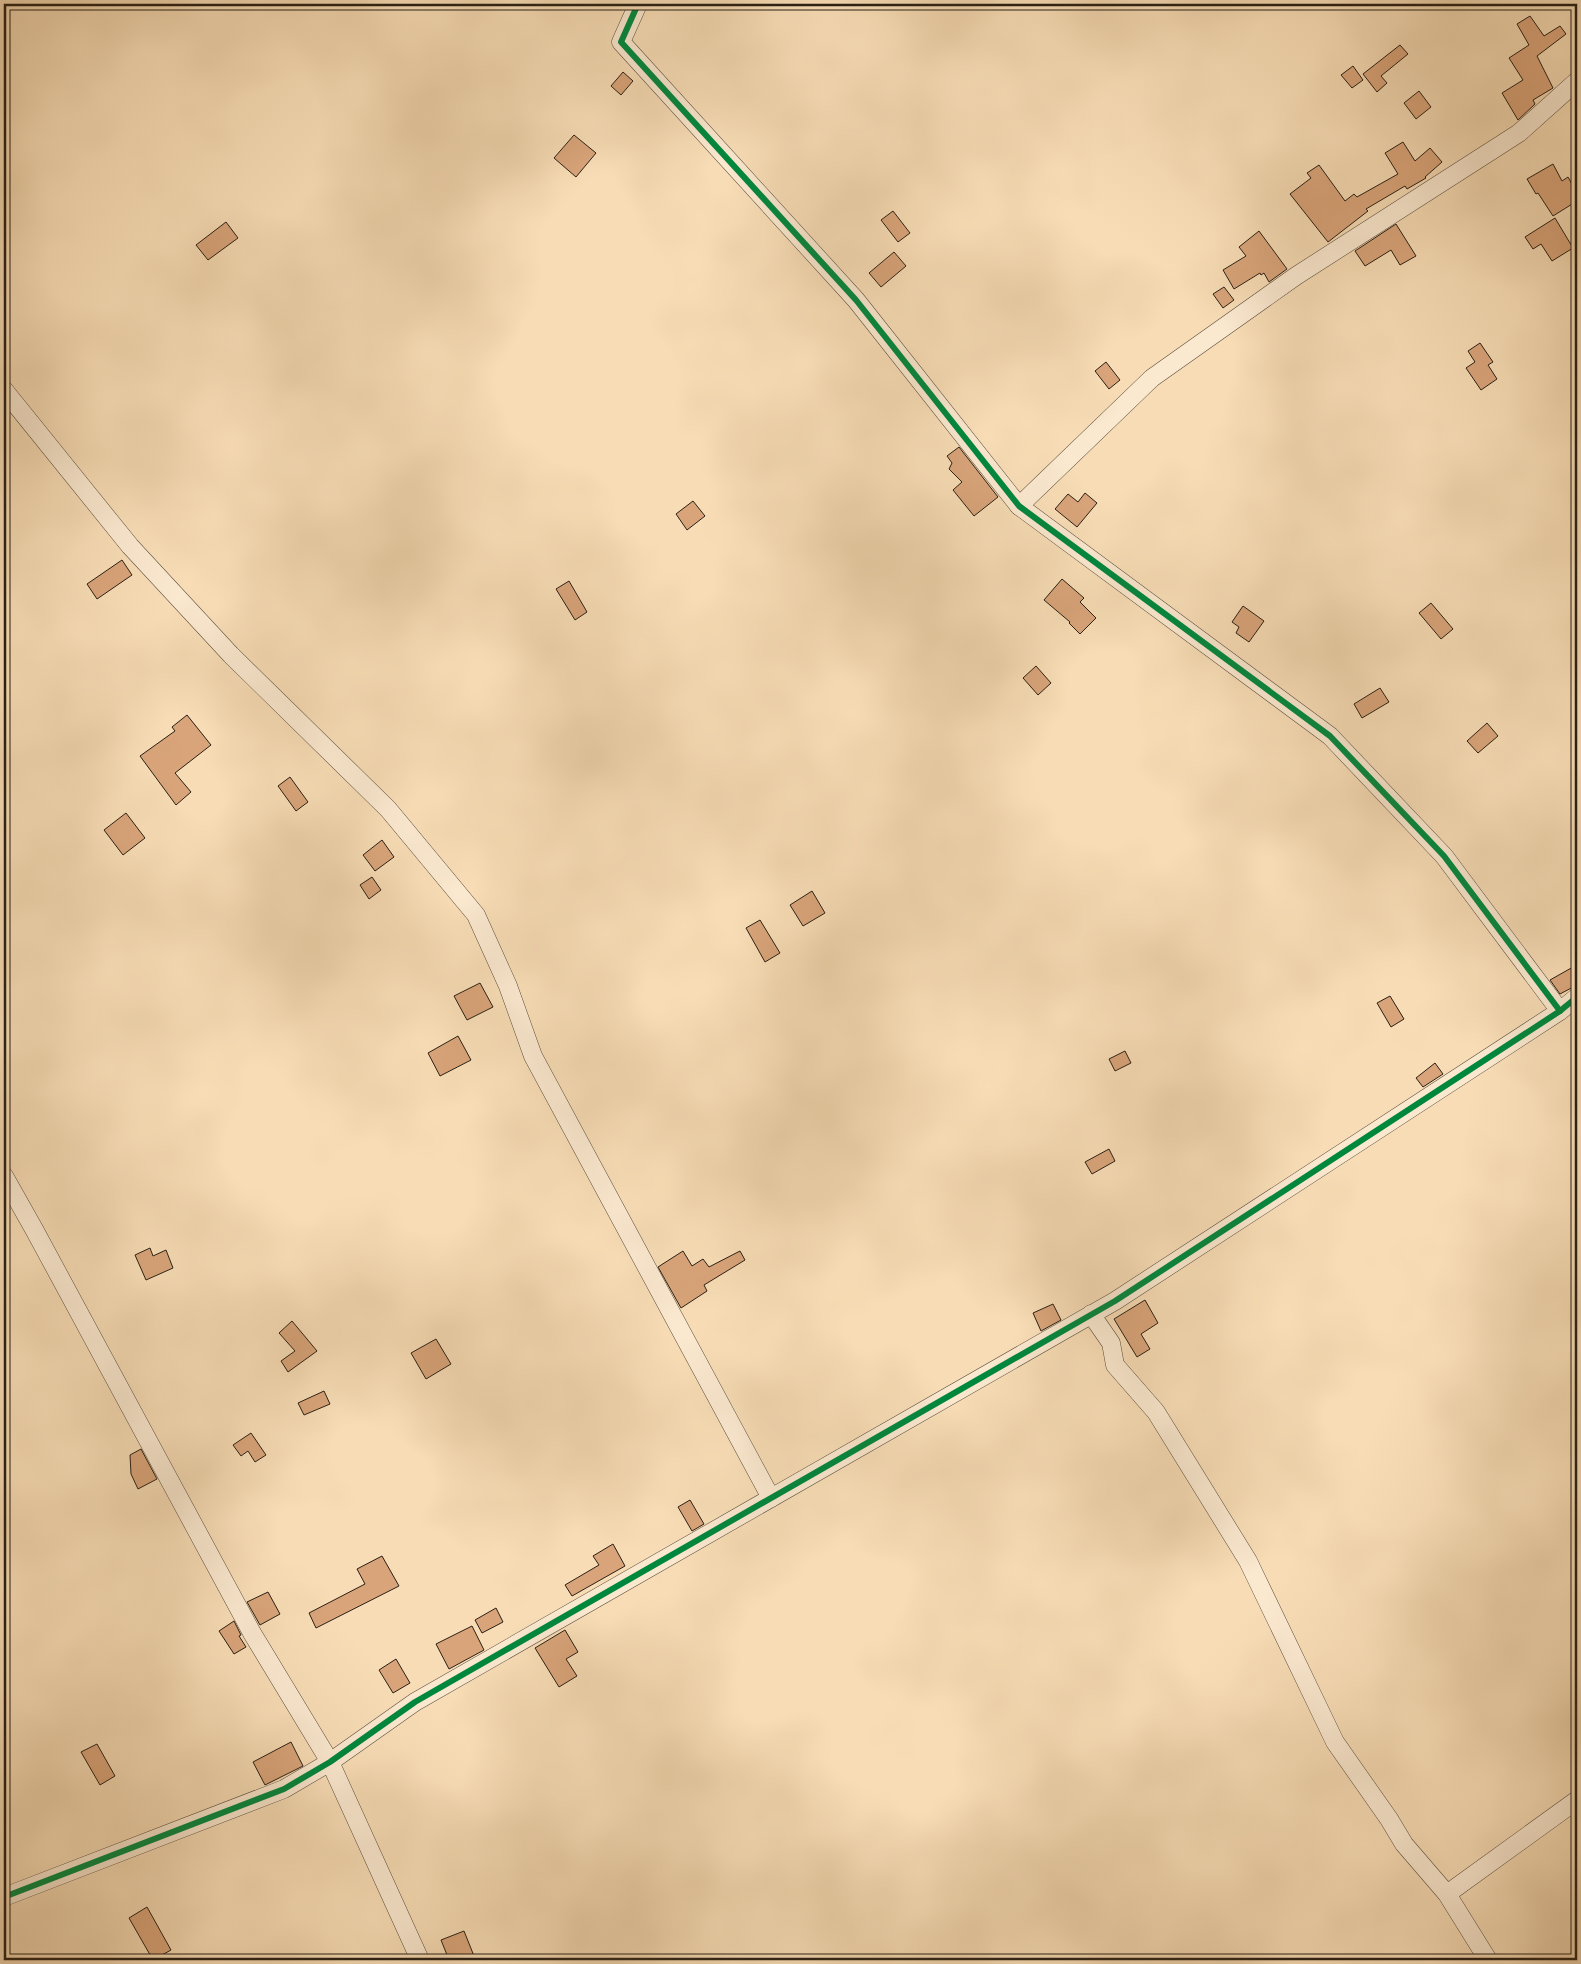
<svg xmlns="http://www.w3.org/2000/svg" width="1581" height="1964" font-family="'Sorts Mill Goudy',serif">
	<style>
		.building { fill: #d9a47a; stroke: #292015 }
		.lines { fill: none; stroke-linecap: round; stroke-linejoin: round }
		.minor-casing { stroke: #5c4f3d; stroke-width: 19 }
		.minor { stroke: #fae8cf; stroke-width: 18 }
		.cycleway-casing { stroke: #fae8cf; stroke-width: 9 }
		.cycleway { stroke: #00873e; stroke-width: 6 }
	</style>
	<rect width="100%" height="100%" fill="#f7dcb5"/>
	<filter id="stains"><feTurbulence type="fractalNoise" baseFrequency=".004" numOctaves="4"/><feColorMatrix values="0 0 0 0 .2 0 0 0 0 .09 0 0 0 0 .02 0 0 0 .5 -.17"/></filter>
	<radialGradient id="worn" r=".72"><stop offset=".6" stop-color="#630" stop-opacity="0"/><stop offset="1" stop-color="#630" stop-opacity=".3"/></radialGradient>
	<g class="building">
		<path d="M1530 16 1544 36 1560 26 1566 34 1537 56 1553 88 1533 100 1535 104 1518 120 1502 93 1523 80 1509 58 1529 45 1517 24Z"/>
		<path d="M1400 45 1408 54 1381 76 1387 83 1377 92 1363 74Z"/>
		<path d="M1353 66 1363 80 1352 88 1341 75Z"/>
		<path d="M623 72 633 81 621 95 611 86Z"/>
		<path d="M1419 91 1431 107 1416 119 1404 103Z"/>
		<path d="M574 135 596 153 576 177 554 158Z"/>
		<path d="M1403 142 1415 161 1430 148 1442 162 1425 177 1426 178 1407 189 1405 186 1366 209 1368 211 1328 242 1290 194 1311 178 1307 173 1319 165 1345 201 1354 194 1357 197 1398 174 1385 153Z"/>
		<path d="M1553 164 1562 181 1568 177 1577 193V201L1553 216 1538 193 1536 194 1527 179Z"/>
		<path d="M893 211 910 233 898 242 881 220Z"/>
		<path d="M1555 218 1573 248 1552 261 1541 244 1533 249 1525 237Z"/>
		<path d="M226 222 238 238 208 260 196 245Z"/>
		<path d="M1396 224 1416 256 1400 265 1391 250 1365 266 1355 251Z"/>
		<path d="M1259 231 1287 269 1269 282 1264 273 1261 275 1260 273 1234 289 1223 270 1246 256 1239 247Z"/>
		<path d="M894 252 906 266 881 287 869 273Z"/>
		<path d="M1224 287 1234 300 1223 308 1213 294Z"/>
		<path d="M1480 343 1493 362 1488 365 1497 379 1481 390 1466 368 1475 362 1468 351Z"/>
		<path d="M1106 362 1120 380 1109 389 1095 371Z"/>
		<path d="M959 447 998 497 974 516 953 490 962 482 949 469 952 463 947 456Z"/>
		<path d="M1085 493 1097 503 1077 527 1055 509 1068 494 1078 502Z"/>
		<path d="M693 501 705 516 687 530 676 514Z"/>
		<path d="M122 560 132 575 97 599 87 584Z"/>
		<path d="M1062 579 1084 598 1080 602 1096 618 1080 634 1069 623 1070 622 1044 600Z"/>
		<path d="M569 581 587 612 575 620 556 589Z"/>
		<path d="M1431 603 1453 629 1441 639 1419 613Z"/>
		<path d="M1243 606 1264 621 1249 642 1236 633 1239 627 1232 622Z"/>
		<path d="M1036 666 1051 683 1038 695 1023 678Z"/>
		<path d="M1380 688 1389 702 1362 718 1354 704Z"/>
		<path d="M187 715 211 745 175 773 191 792 176 805 140 756 175 731 172 727Z"/>
		<path d="M1487 723 1498 736 1478 753 1467 741Z"/>
		<path d="M290 777 308 802 296 811 278 786Z"/>
		<path d="M126 813 145 838 123 855 104 830Z"/>
		<path d="M382 840 394 857 375 871 363 855Z"/>
		<path d="M372 877 381 890 369 899 360 885Z"/>
		<path d="M812 891 825 913 803 926 790 905Z"/>
		<path d="M760 920 780 953 765 962 746 928Z"/>
		<path d="M1573 967 1577 975V985L1560 994 1550 980Z"/>
		<path d="M480 983 493 1007 467 1020 454 996Z"/>
		<path d="M1390 996 1404 1019 1391 1027 1377 1003Z"/>
		<path d="M458 1036 471 1060 440 1076 428 1053Z"/>
		<path d="M1125 1051 1131 1063 1115 1071 1109 1059Z"/>
		<path d="M1435 1063 1443 1074 1423 1087 1416 1078Z"/>
		<path d="M1109 1149 1115 1161 1092 1174 1085 1162Z"/>
		<path d="M150 1248 153 1256 166 1250 173 1268 146 1280 135 1255Z"/>
		<path d="M683 1251 692 1266 703 1259 709 1267 740 1251 745 1260 704 1285 707 1291 681 1308 658 1267Z"/>
		<path d="M1145 1300 1158 1323 1141 1334 1150 1349 1137 1357 1114 1319Z"/>
		<path d="M1053 1304 1061 1320 1041 1331 1033 1313Z"/>
		<path d="M292 1321 317 1351 288 1372 281 1361 295 1351 279 1333Z"/>
		<path d="M436 1339 451 1364 426 1379 411 1353Z"/>
		<path d="M324 1391 330 1404 304 1415 298 1403Z"/>
		<path d="M251 1433 266 1455 255 1462 248 1451 241 1456 233 1445Z"/>
		<path d="M141 1449 157 1479 138 1489 131 1474 130 1455Z"/>
		<path d="M690 1500 704 1524 692 1531 678 1507Z"/>
		<path d="M613 1544 625 1566 572 1596 565 1585 599 1565 593 1556Z"/>
		<path d="M382 1556 399 1586 316 1628 309 1613 365 1584 357 1569Z"/>
		<path d="M268 1592 280 1614 260 1625 247 1602Z"/>
		<path d="M496 1608 503 1622 482 1633 475 1620Z"/>
		<path d="M234 1621 241 1635 239 1636 246 1647 234 1654 219 1631Z"/>
		<path d="M472 1626 484 1650 449 1669 436 1644Z"/>
		<path d="M565 1630 578 1652 566 1659 577 1676 559 1687 535 1648Z"/>
		<path d="M396 1659 410 1683 393 1693 379 1670Z"/>
		<path d="M291 1742 303 1766 265 1785 253 1762Z"/>
		<path d="M97 1744 115 1776 100 1785 81 1752Z"/>
		<path d="M147 1907 171 1950 153 1960 129 1918Z"/>
		<path d="M464 1931 474 1956 463 1960H449L441 1940Z"/>
	</g>
	<g class="lines">
		<defs>
			<g id="minor">
				<path d="M638 4 621 42 856 300 1019 506 1330 736 1444 856 1560 1011"/>
				<path d="M4 390 130 546 231 655 388 809 476 915 508 986 533 1056 771 1498"/>
				<path d="M1019 506 1152 378 1296 276 1519 133 1577 81"/>
				<path d="M4 1176 35 1231 252 1633 330 1762 420 1960"/>
				<path d="M1091 1314 1111 1343 1115 1365 1156 1412 1248 1561 1335 1742 1389 1819 1404 1844 1447 1894 1488 1960"/>
				<path d="M1447 1894 1577 1800"/>
				<path d="M4 1897 284 1789 330 1762 415 1702 1115 1301 1560 1011 1577 997"/>
			</g>
		</defs>
		<use href="#minor" class="minor-casing"/>
		<use href="#minor" class="minor"/>
		<defs>
			<g id="cycleway">
				<path d="M638 4 621 42 856 300 1019 506 1330 736 1444 856 1560 1011"/>
				<path d="M4 1897 284 1789 330 1762 415 1702 1115 1301 1560 1011 1577 997"/>
			</g>
		</defs>
		<use href="#cycleway" class="cycleway-casing"/>
		<use href="#cycleway" class="cycleway"/>
	</g>
	<rect width="1581" height="1964" fill="none" stroke="#f7dcb5" stroke-width="20"/>
	<rect x="5" y="5" width="1571" height="1954" fill="none" stroke="#292015" stroke-width="2.5"/>
	<rect x="10" y="10" width="1561" height="1944" fill="none" stroke="#292015"/>
	<rect width="100%" height="100%" filter="url(#stains)"/>
	<rect width="100%" height="100%" fill="url(#worn)"/>
</svg>
